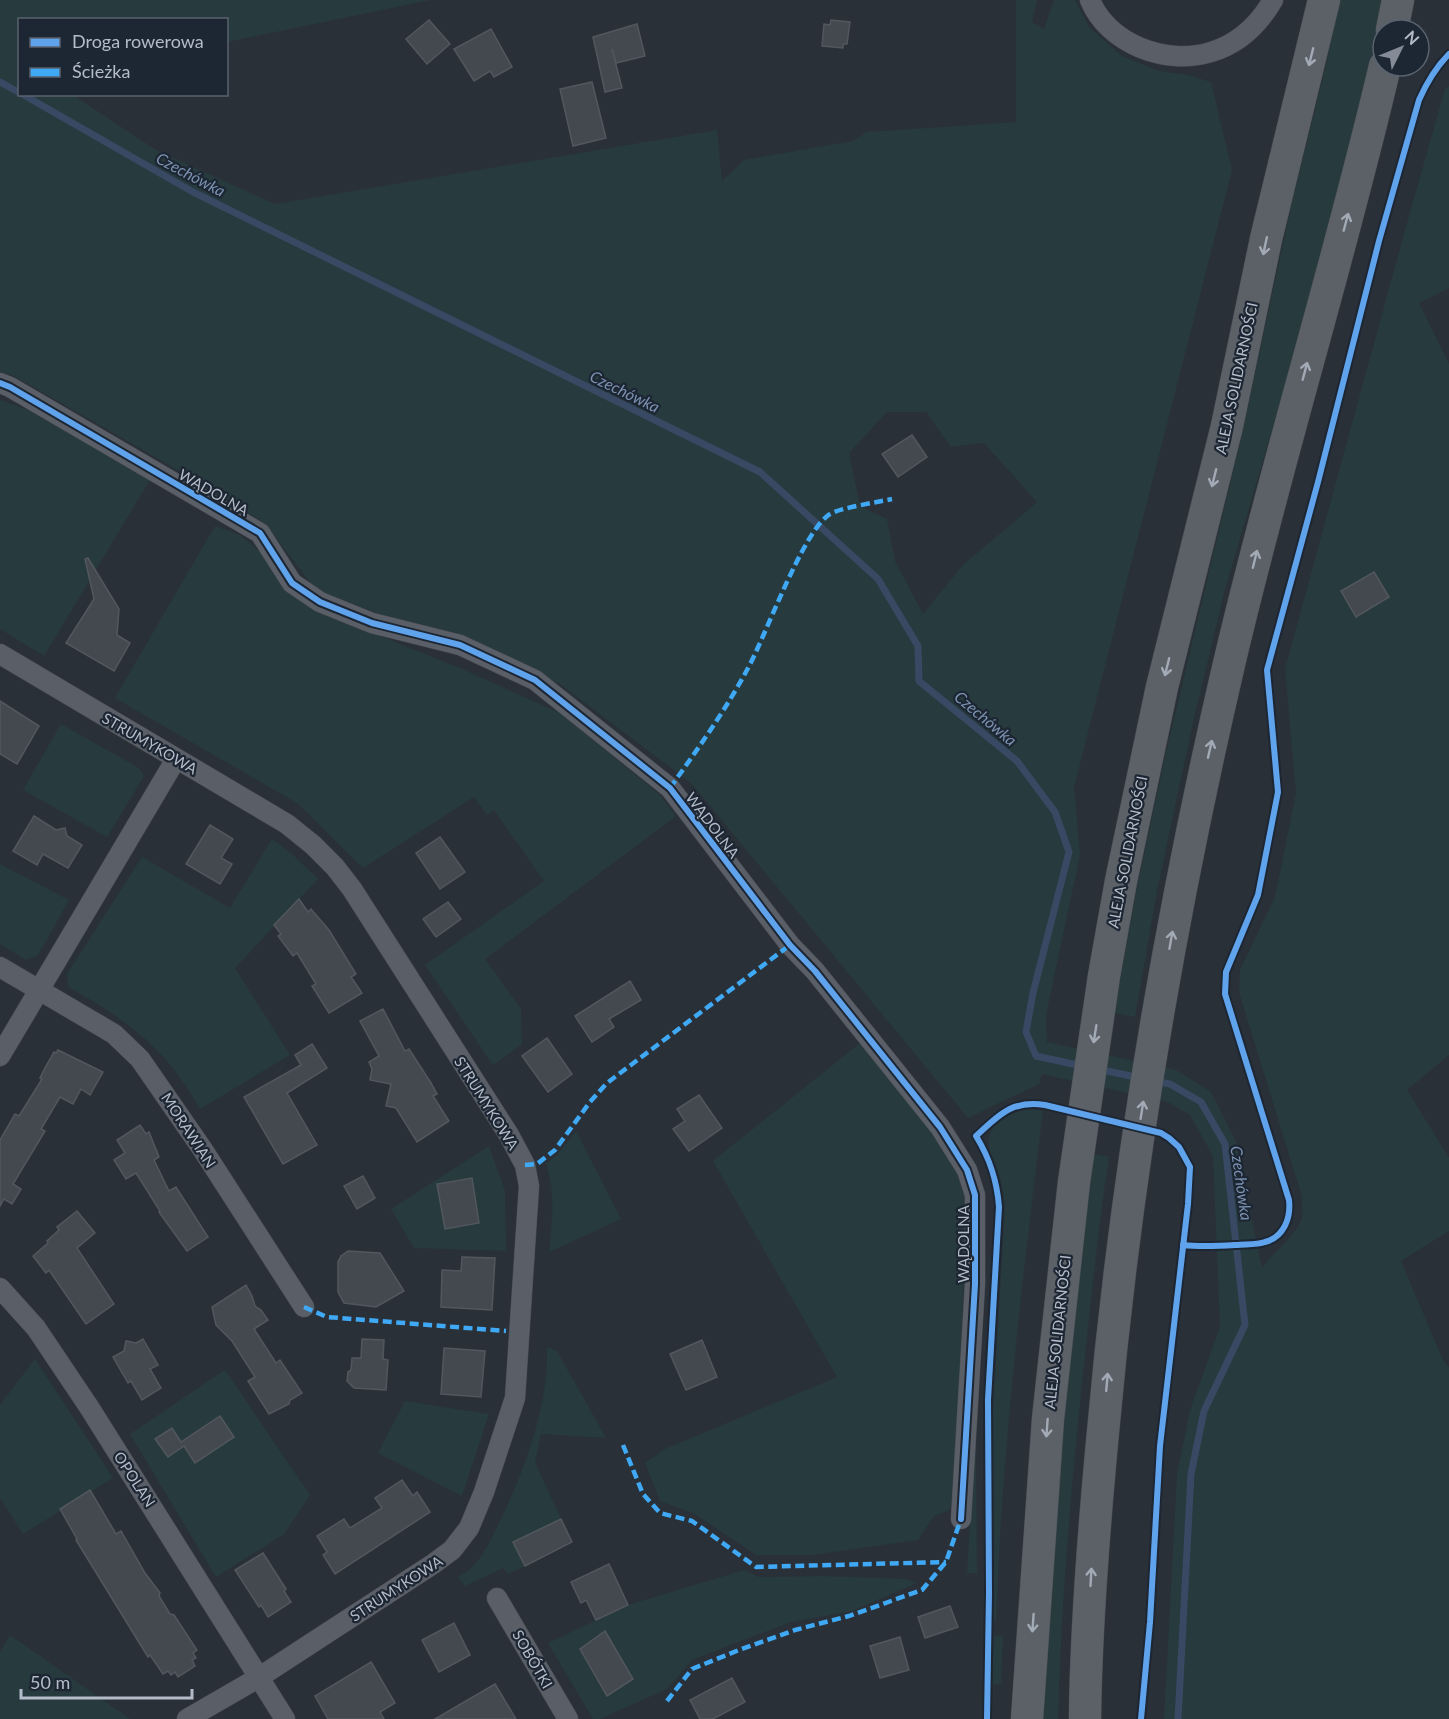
<svg xmlns="http://www.w3.org/2000/svg" width="1449" height="1719" font-family="Lato,sans-serif">
	<style>
		.green { fill: #273a3e; fill-rule: evenodd }
		.lines { fill: none; stroke-linecap: round; stroke-linejoin: round }
		.stream { stroke: #384963; stroke-width: 7 }
		.building { fill: #444950; stroke: #52575f; stroke-width: 1.5 }
		.minor-casing { stroke: #484c53; stroke-width: 21 }
		.primary-casing { stroke: #484c55; stroke-width: 33 }
		.minor { stroke: #5a5e66; stroke-width: 20 }
		.primary { stroke: #5c6168; stroke-width: 32 }
		.quiet { stroke: #3fa9f5; stroke-width: 4.5; stroke-dasharray: 9 4.5; stroke-linecap: butt }
		.cycleway-casing { stroke: #1d2633; stroke-width: 10 }
		.cycleway { stroke: #60a3ed; stroke-width: 6 }
		.oneway { stroke: #a2aab6 }
		.labels { text-anchor: middle; dominant-baseline: central; stroke-width: 4.5; stroke-linejoin: round; paint-order: stroke }
		.street-label { font-size: 15px; fill: #b4bcc9; stroke: #1d2633 }
		.water-label { font-size: 16px; font-style: italic; fill: #7c92b1; stroke: #1d2633 }
	</style>
	<rect width="100%" height="100%" fill="#2a3038"/>
	<g class="green">
		<path d="M0 0H430L227 42 226 20H20V94L73 95 156 150 275 204 717 130 722 181 744 160 853 141 867 132 1016 122V0H1037L1032 22 1044 29 1054 0H1075L1089 27 1122 56 1159 71 1188 75 1211 82 1232 170 1074 787 1080 855 1046 1015 1047 1042 1176 1070 1211 1092 1236 1142 1262 1268C1272 1253 1298 1234 1302 1217 1303 1212 1302 1204 1302 1197L1239 992 1240 970 1275 897 1296 793 1285 669 1405 230 1445 89 1449 86V288L1419 303 1449 364V1055L1407 1090 1449 1158V1231L1401 1261 1443 1360 1449 1368V1719H1164L1177 1474 1190 1410 1220 1327 1213 1156 1190 1115 1168 1102 1042 1074 1039 1084 968 1118 691 783 560 684 315 589 265 523 164 462 14 376 0 372ZM887 412H926L951 447 984 443 1037 502 963 565 923 614 895 561 887 519 860 506 849 453Z"/>
		<path d="M1340 0H1385L1352 150 1324 244 1299 339 1225 589 1193 722 1157 891 1135 1017 1114 1013 1137 888 1165 757 1242 434 1291 207 1326 65Z"/>
		<path d="M0 400 31 411 151 478 44 656 0 629Z"/>
		<path d="M215 526 240 535 267 558 323 613 462 669 560 713 660 795 676 816 485 959 521 1009 522 1044 493 1065 425 965 544 881 494 810 487 815 474 797 363 868 297 803 115 698Z"/>
		<path d="M61 724 139 768 144 776 107 837 23 790Z"/>
		<path d="M272 839 294 856 318 879 235 968 290 1055 200 1109C168 1051 129 1021 72 989L68 985 67 974 142 857 230 908Z"/>
		<path d="M0 864 69 900 38 955 26 960 0 944Z"/>
		<path d="M860 1043 929 1128 954 1164 962 1182 966 1207V1240L953 1506 948 1511 934 1516 918 1540 813 1555H756L695 1514 660 1501 645 1463 665 1449 837 1377 713 1161Z"/>
		<path d="M1030 1109 1043 1111C1022 1281 1002 1450 996 1621H994L993 1411 1005 1206C1003 1193 1002 1181 997 1169 995 1162 989 1154 989 1147 986 1123 1011 1112 1030 1109Z"/>
		<path d="M576 1131 621 1219 549 1252C552 1224 556 1191 546 1164L557 1155Z"/>
		<path d="M489 1146 505 1191 506 1251 414 1248 391 1209Z"/>
		<path d="M1089 1153 1109 1157C1098 1229 1091 1302 1083 1374 1071 1489 1061 1604 1058 1719H1040L1059 1410Z"/>
		<path d="M547 1347 557 1351 606 1438 541 1434 535 1462 561 1519 513 1542 525 1566 508 1574 503 1568 465 1586 458 1577C462 1574 467 1572 470 1569 481 1560 489 1543 495 1531 522 1478 549 1408 547 1347Z"/>
		<path d="M35 1359 113 1478 23 1534 0 1498V1405Z"/>
		<path d="M225 1370 310 1495 284 1534 216 1577 130 1434Z"/>
		<path d="M405 1401 489 1414 462 1496 378 1453Z"/>
		<path d="M976 1422 977 1573H967Z"/>
		<path d="M744 1570 759 1577 822 1576 907 1579 917 1583 852 1611 791 1622 692 1660 667 1689 600 1719H593L548 1643 628 1605Z"/>
		<path d="M10 1635 130 1719H0V1652Z"/>
		<path d="M994 1636H1003L1001 1684 992 1685Z"/>
	</g>
	<g class="lines">
		<g class="stream">
			<path d="M0 82 20 93"/>
			<path d="M22 94 193 192 760 472 878 579 918 646 919 681 1017 761 1055 812 1069 852 1033 993 1026 1032 1036 1056 1082 1066"/>
			<path d="M1098 1069 1140 1078"/>
			<path d="M1154 1081 1170 1084 1201 1102 1225 1144 1245 1325 1204 1411 1191 1474 1178 1719"/>
		</g>
	</g>
	<g class="building">
		<path d="M429 20 450 44 427 64 406 39Z"/>
		<path d="M831 20 850 22 847 44H843V48L822 46 824 24 830 25Z"/>
		<path d="M637 24 645 56 616 63 612 49 622 88 605 92 593 37Z"/>
		<path d="M491 29 512 67 494 77 490 71 474 81 454 49Z"/>
		<path d="M592 82 606 138 573 146 560 89Z"/>
		<path d="M912 435 927 457 898 477 882 454Z"/>
		<path d="M88 558 119 609 117 635 130 643 114 671 66 643 94 599 85 559Z"/>
		<path d="M1374 572 1389 597 1356 617 1341 591Z"/>
		<path d="M0 701 39 726 17 764 0 754Z"/>
		<path d="M34 816 56 830 65 828 67 836 82 845 68 868 43 854 37 865 13 851Z"/>
		<path d="M210 825 233 839 221 858 232 864 220 884 186 864Z"/>
		<path d="M440 837 465 872 440 889 416 853Z"/>
		<path d="M299 899 308 912 311 909 329 930 356 974 351 977 362 993 329 1013 312 986 316 984 297 953 293 956 278 936 281 934 274 925Z"/>
		<path d="M448 902 461 919 436 937 423 919Z"/>
		<path d="M630 981 641 1000 609 1019 614 1027 592 1042 575 1016Z"/>
		<path d="M383 1009 405 1051 409 1049 431 1083 437 1094 433 1096 449 1121 417 1142 396 1108 386 1106 391 1084 370 1080 372 1069 369 1062 379 1056 360 1021Z"/>
		<path d="M547 1038 572 1074 548 1092 522 1056Z"/>
		<path d="M312 1044 327 1068 287 1093 317 1145 283 1164 244 1097 301 1065 295 1055Z"/>
		<path d="M58 1050 103 1072 90 1095 81 1089 73 1104 60 1097 41 1129 45 1131 13 1184 21 1189 12 1204 4 1199 0 1206V1140L15 1114 19 1116 42 1079 40 1078 45 1068 54 1052 56 1053Z"/>
		<path d="M699 1095 722 1128 689 1151 673 1129 685 1121 677 1109Z"/>
		<path d="M140 1125 146 1134 149 1132 159 1157 154 1160 169 1191 176 1187 208 1237 187 1251 159 1212 160 1211 136 1173 126 1179 114 1160 125 1153 117 1140Z"/>
		<path d="M363 1176 375 1198 357 1209 344 1186Z"/>
		<path d="M472 1178 479 1223 445 1229 437 1184Z"/>
		<path d="M77 1211 95 1233 77 1248 114 1304 86 1324 49 1270 46 1273 33 1256 48 1243 47 1241 59 1230 57 1227Z"/>
		<path d="M348 1251 380 1253 404 1291 376 1307 344 1303 338 1292V1262L341 1256Z"/>
		<path d="M462 1257 495 1258 492 1310 441 1307 442 1270 461 1271Z"/>
		<path d="M246 1285 252 1296 255 1306 261 1310 268 1320 254 1329 276 1363 280 1360 302 1393 290 1400 289 1404 269 1414 248 1381 255 1377 232 1341 216 1325 212 1307Z"/>
		<path d="M143 1339 158 1365 150 1369 161 1388 142 1400 131 1381 128 1383 113 1357 124 1351 126 1341 136 1343Z"/>
		<path d="M362 1339 384 1340 383 1359 388 1360 386 1390 354 1388 347 1381 348 1372 351 1370 352 1358H361Z"/>
		<path d="M702 1340 717 1377 686 1390 670 1354Z"/>
		<path d="M444 1348 485 1351 481 1397 441 1394Z"/>
		<path d="M220 1416 234 1437 195 1463 184 1446 168 1457 155 1439 172 1428 181 1442Z"/>
		<path d="M402 1480 413 1496 417 1492 430 1512 335 1574 323 1555 327 1552 317 1536 344 1519 350 1528 382 1508 375 1498Z"/>
		<path d="M90 1490 116 1534 121 1531 145 1573 160 1593 159 1596 170 1614 174 1615 197 1650 193 1653 196 1658 192 1660 195 1666 178 1677 175 1672 171 1675 168 1671 163 1674 150 1655 148 1657 76 1540 77 1539 60 1509Z"/>
		<path d="M561 1519 572 1542 525 1566 513 1542Z"/>
		<path d="M263 1553 286 1589 284 1591 291 1602 268 1617 261 1605 259 1607 235 1570Z"/>
		<path d="M609 1564 628 1605 596 1620 586 1600 581 1603 571 1582Z"/>
		<path d="M950 1606 958 1627 925 1638 918 1617Z"/>
		<path d="M454 1623 470 1655 439 1672 422 1640Z"/>
		<path d="M605 1631 633 1679 607 1696 580 1649Z"/>
		<path d="M900 1637 909 1670 880 1678 870 1646Z"/>
		<path d="M371 1662 395 1703 380 1712 384 1719H328L315 1696Z"/>
		<path d="M732 1678 745 1702 713 1719H700L690 1700Z"/>
		<path d="M495 1684 516 1719H435Z"/>
	</g>
	<g class="lines">
		<defs>
			<g id="minor">
				<path d="M1090 0C1108 44 1166 66 1211 52 1238 44 1259 24 1273 0"/>
				<path d="M0 383 10 387 260 533 292 583 320 602 372 623 460 645 535 680 670 788 790 945 815 971 940 1127 967 1170 975 1195V1284L961 1519"/>
				<path d="M0 654 287 824 313 845 335 867 352 889 509 1135 525 1165 529 1186 515 1398 484 1492 469 1528 452 1550 433 1564 258 1678 187 1719"/>
				<path d="M0 967 114 1034 140 1059 203 1150 304 1307"/>
				<path d="M0 1056 176 759"/>
				<path d="M0 1288 36 1328 89 1407 285 1719"/>
				<path d="M497 1598 568 1719"/>
			</g>
			<g id="primary">
				<path d="M1392 30 1398 0"/>
				<path d="M1027 1719 1048 1419 1074 1182 1104 976 1121 881 1162 687 1227 426 1266 239 1324 0"/>
				<path d="M1085 1719C1086 1623 1094 1527 1103 1432 1126 1173 1170 917 1229 664 1276 463 1338 267 1385 66"/>
			</g>
		</defs>
		<use href="#minor" class="minor-casing"/>
		<use href="#primary" class="primary-casing"/>
		<use href="#minor" class="minor"/>
		<use href="#primary" class="primary"/>
		<g class="quiet">
			<path d="M670 788C697 750 725 711 747 670 765 638 803 530 830 514 840 508 878 502 892 499"/>
			<path d="M525 1165 537 1164 555 1150 590 1102 607 1083 790 945"/>
			<path d="M304 1307 327 1317 506 1331"/>
			<path d="M623 1445 643 1494 660 1513 692 1521 756 1567 946 1562"/>
			<path d="M667 1701 692 1669 739 1650 795 1630 849 1616 922 1590 946 1562 961 1519"/>
		</g>
		<defs>
			<g id="cycleway">
				<path d="M0 383 10 387 260 533 292 583 320 602 372 623 460 645 535 680 670 788 790 945 815 971 940 1127 967 1170 975 1195V1284L961 1519"/>
				<path d="M1183 1245C1201 1247 1218 1246 1236 1245 1245 1244 1257 1245 1265 1242 1284 1237 1291 1218 1289 1200L1225 994 1226 972 1258 895 1278 792 1267 670 1318 482 1379 241 1419 100C1427 82 1435 68 1449 54"/>
				<path d="M987 1719 989 1593 988 1400 999 1207C997 1180 990 1159 976 1136 999 1115 1011 1100 1045 1105L1161 1133 1169 1138 1179 1147 1190 1167 1188 1204 1160 1446 1150 1622 1141 1719"/>
			</g>
		</defs>
		<use href="#cycleway" class="cycleway-casing"/>
		<use href="#cycleway" class="cycleway"/>
	</g>
	<defs><path id="oneway-shaft" d="M-6 0H5M1.5-3L5.5 0L1.5 3" fill="none" stroke-width="1.6" stroke-linecap="round" stroke-linejoin="round" transform="scale(1.5)"/></defs>
	<g class="oneway">
		<use href="#oneway-shaft" transform="translate(1311 57) rotate(104)"/>
		<use href="#oneway-shaft" transform="translate(1346 222) rotate(-75)"/>
		<use href="#oneway-shaft" transform="translate(1265 246) rotate(102)"/>
		<use href="#oneway-shaft" transform="translate(1305 371) rotate(-75)"/>
		<use href="#oneway-shaft" transform="translate(1214 478) rotate(104)"/>
		<use href="#oneway-shaft" transform="translate(1255 559) rotate(-76)"/>
		<use href="#oneway-shaft" transform="translate(1167 667) rotate(104)"/>
		<use href="#oneway-shaft" transform="translate(1210 749) rotate(-77)"/>
		<use href="#oneway-shaft" transform="translate(1171 940) rotate(-80)"/>
		<use href="#oneway-shaft" transform="translate(1095 1034) rotate(99)"/>
		<use href="#oneway-shaft" transform="translate(1142 1110) rotate(-81)"/>
		<use href="#oneway-shaft" transform="translate(1107 1382) rotate(-85)"/>
		<use href="#oneway-shaft" transform="translate(1047 1428) rotate(94)"/>
		<use href="#oneway-shaft" transform="translate(1091 1577) rotate(-87)"/>
		<use href="#oneway-shaft" transform="translate(1033 1623) rotate(94)"/>
	</g>
	<g class="labels">
		<g class="street-label">
			<text transform="translate(1236 378) rotate(-78)">ALEJA SOLIDARNOŚCI</text>
			<text transform="translate(214 492) rotate(30)">WĄDOLNA</text>
			<text transform="translate(150 743) rotate(30)">STRUMYKOWA</text>
			<text transform="translate(713 825) rotate(53)">WĄDOLNA</text>
			<text transform="translate(1127 852) rotate(-79)">ALEJA SOLIDARNOŚCI</text>
			<text transform="translate(487 1103) rotate(58)">STRUMYKOWA</text>
			<text transform="translate(189 1130) rotate(57)">MORAWIAN</text>
			<text transform="translate(963 1244) rotate(-90)">WĄDOLNA</text>
			<text transform="translate(1057 1332) rotate(-84)">ALEJA SOLIDARNOŚCI</text>
			<text transform="translate(135 1479) rotate(57)">OPOLAN</text>
			<text transform="translate(396 1588) rotate(-33)">STRUMYKOWA</text>
			<text transform="translate(533 1659) rotate(60)">SOBÓTKI</text>
		</g>
		<g class="water-label">
			<text transform="translate(191 174) rotate(28)">Czechówka</text>
			<text transform="translate(625 391) rotate(26)">Czechówka</text>
			<text transform="translate(986 718) rotate(40)">Czechówka</text>
			<text transform="translate(1242 1183) rotate(82)">Czechówka</text>
		</g>
	</g>
	<rect x="18" y="18" width="210" height="78" fill="#1d2633" stroke="#59626f" stroke-width="1.5"/>
	<rect x="30" y="38" width="30" height="9" fill="#60a3ed" stroke="#59626f" stroke-width="1.5"/>
	<text x="72" y="48" font-size="18" fill="#b4bcc9">Droga rowerowa</text>
	<rect x="30" y="68" width="30" height="9" fill="#3fa9f5" stroke="#59626f" stroke-width="1.5"/>
	<text x="72" y="78" font-size="18" fill="#b4bcc9">Ścieżka</text>
	<g transform="translate(1401 48) rotate(47)"><circle r="28" fill="#1d2633" stroke="#59626f" stroke-width="1.5"/>
	<path d="M0-4.5L10 22L0 15L-10 22Z" fill="#848b96"/>
	<text y="-9" font-size="16" font-weight="bold" text-anchor="middle" fill="#b4bcc9">N</text>
	</g>
	<path d="M21 1689v9h171v-9" fill="none" stroke="#b4bcc9" stroke-width="3"/>
	<text x="30" y="1689" font-size="18" fill="#b4bcc9" stroke="#1d2633" stroke-width="4.5" paint-order="stroke">50 m</text>
</svg>
